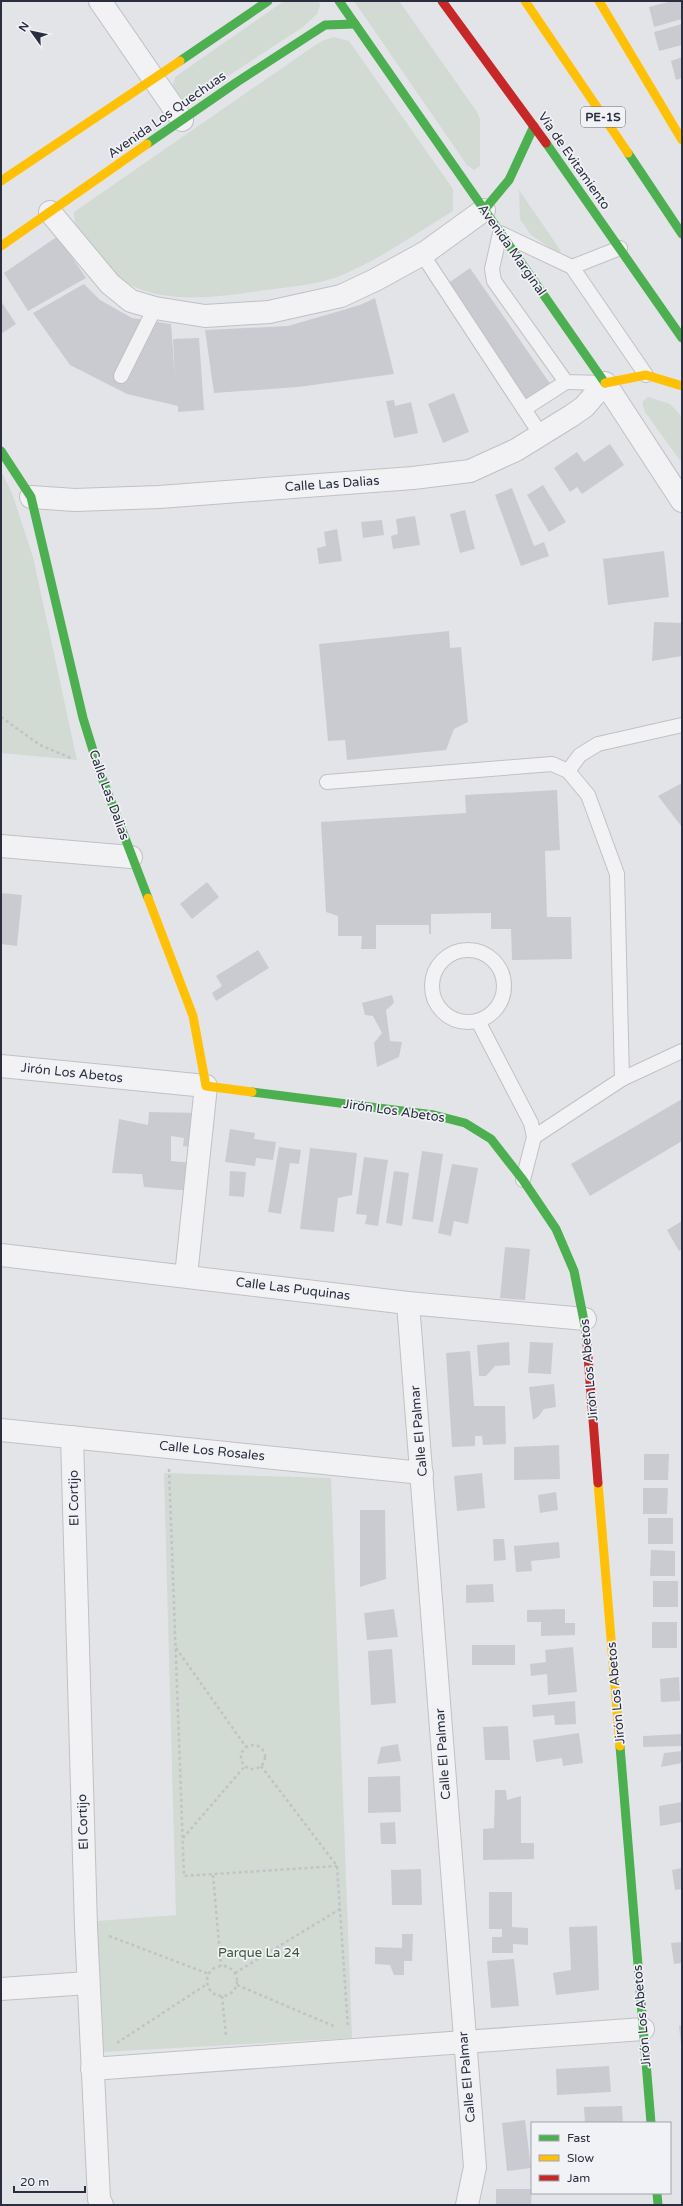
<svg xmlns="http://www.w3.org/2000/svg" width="683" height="2206" font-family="'Varela Round',sans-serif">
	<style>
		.green { fill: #d2dad4 }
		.building { fill: #cacbd0 }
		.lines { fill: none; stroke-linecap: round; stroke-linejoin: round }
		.lane-casing { stroke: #c0c1c4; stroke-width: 16 }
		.street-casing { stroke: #c0c1c4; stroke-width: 24 }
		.path { stroke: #c2c2c7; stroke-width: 2.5; stroke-dasharray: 3 3; stroke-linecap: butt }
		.lane { stroke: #f2f2f4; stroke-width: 14 }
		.street { stroke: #f2f2f4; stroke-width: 22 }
		.fast { stroke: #4caf50; stroke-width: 9 }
		.slow { stroke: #ffc107; stroke-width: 9 }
		.jam { stroke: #c62828; stroke-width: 9 }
		.labels { text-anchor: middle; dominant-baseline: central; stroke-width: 3.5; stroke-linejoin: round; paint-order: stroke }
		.shield { fill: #f1f2f6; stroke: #666976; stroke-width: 1 }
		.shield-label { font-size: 12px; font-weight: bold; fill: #2b2e3f }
		.street-label { font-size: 13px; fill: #2b2e3f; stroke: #f1f2f6 }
		.park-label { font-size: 13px; fill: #3a593c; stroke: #f1f2f6 }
	</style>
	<rect width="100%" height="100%" fill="#e3e4e8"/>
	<g class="green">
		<path d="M284 1H319L320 6 317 14 303 27 187 103 181 101 172 88 175 77Z"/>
		<path d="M354 1H399L477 112 480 119V166L474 170 467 165Z"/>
		<path d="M334 37 349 41 453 189V211C415 234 378 261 337 277 314 285 289 287 266 290 210 298 141 310 101 261 90 246 73 232 74 212L314 46 324 40Z"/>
		<path d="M519 190 561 251 558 253 531 235 520 219Z"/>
		<path d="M648 397 670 404 682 417V463L645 412 642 402Z"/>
		<path d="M1 471 12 493 33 557 77 760 1 753Z"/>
		<path d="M164 1473 331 1478 352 2038 103 2052 97 1921 176 1915Z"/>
	</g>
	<g class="building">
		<path d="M672 1H682V19L654 27 649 7Z"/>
		<path d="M682 24V45L659 51 654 32Z"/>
		<path d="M682 57V78L676 80 671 61Z"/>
		<path d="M58 236 86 278 28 311 4 273Z"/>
		<path d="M470 268 551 385 528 401 447 284Z"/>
		<path d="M84 284 100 300 132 318 171 324 175 378 173 339 199 338 204 410 178 412V406L127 394 70 365 33 313Z"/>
		<path d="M375 298 394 374 298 387 214 393 205 330 288 326 360 305Z"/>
		<path d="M1 301 16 324 1 334Z"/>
		<path d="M454 393 469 432 443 443 428 404Z"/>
		<path d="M394 400 395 406 411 402 418 433 394 438 386 401Z"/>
		<path d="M610 444 624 465 582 494 577 487 570 492 554 468 577 452 584 462Z"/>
		<path d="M543 485 566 522 549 532 527 495Z"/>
		<path d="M512 488 534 546 544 542 549 556 521 566 495 495Z"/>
		<path d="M465 510 475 549 460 553 450 514Z"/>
		<path d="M415 516 420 545 393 549 391 536 398 534 396 519Z"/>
		<path d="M382 520 384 535 363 538 361 522Z"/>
		<path d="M337 529 342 561 319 564 317 548 326 546 324 532Z"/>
		<path d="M664 551 669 597 608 605 603 559Z"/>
		<path d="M654 622 682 623V656L652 661Z"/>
		<path d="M449 631 450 648 461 647 468 722 454 729 446 750 347 760 345 740 328 741 319 644Z"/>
		<path d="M682 783V827L658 796Z"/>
		<path d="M557 790 560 850 545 851 547 917H571L572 959 512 960 511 929H491V913L431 914V934H429V925H376V949H361L362 936H338V916L326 912 321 822 466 813 465 795Z"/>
		<path d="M207 882 219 897 192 919 180 904Z"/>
		<path d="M1 893 22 895 17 946 1 944Z"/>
		<path d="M258 950 269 968 216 1001 212 993 222 986 216 976Z"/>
		<path d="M392 995 394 1003 386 1010 390 1041 402 1042 399 1057 377 1067 374 1043 382 1033 373 1016 365 1015 362 1003Z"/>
		<path d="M682 1099V1141L590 1196 571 1164Z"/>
		<path d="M149 1112 199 1113 196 1148 183 1146 184 1138 171 1136V1161L194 1163 191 1191 144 1187 142 1174 112 1173 119 1119 148 1125Z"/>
		<path d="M230 1129 255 1133 254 1139 276 1142 273 1160 256 1158 255 1166 225 1162Z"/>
		<path d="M279 1147 301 1150 299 1164 290 1163 281 1214 268 1212Z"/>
		<path d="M310 1148 357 1153 352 1195 338 1198 334 1232 300 1229Z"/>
		<path d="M422 1151 443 1154 433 1222 412 1219Z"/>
		<path d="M364 1157 388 1160 378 1226 365 1224 367 1215 356 1214Z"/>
		<path d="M452 1164 478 1168 468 1224 454 1221 451 1236 438 1233Z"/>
		<path d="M230 1171 246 1172 244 1197 229 1196Z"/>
		<path d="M394 1171 409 1173 402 1226 386 1223Z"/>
		<path d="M682 1221V1249L679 1251 667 1230Z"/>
		<path d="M505 1247 530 1249 525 1300 500 1298Z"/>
		<path d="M509 1342 510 1365 495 1366 486 1376H479L477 1345Z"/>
		<path d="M530 1342 553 1343 551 1374 528 1373Z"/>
		<path d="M470 1351 474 1406H505L506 1444 483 1445 482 1436H475V1446L452 1447 446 1353Z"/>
		<path d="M554 1384 556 1407 544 1409 539 1416 533 1420 529 1387Z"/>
		<path d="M559 1445 560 1479 514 1480V1447Z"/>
		<path d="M644 1454H669L668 1480H644Z"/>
		<path d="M482 1473 485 1508 457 1511 454 1476Z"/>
		<path d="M643 1488H668L667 1514H643Z"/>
		<path d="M556 1492 558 1510 540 1513 538 1495Z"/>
		<path d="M360 1510H385L386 1579 360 1587Z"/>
		<rect x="648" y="1518" width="25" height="26"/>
		<path d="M493 1539H504L506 1560 494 1561Z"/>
		<path d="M559 1542 560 1558 531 1561 532 1571 516 1572 514 1546Z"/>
		<path d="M651 1550 675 1551V1576H650Z"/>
		<rect x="653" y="1581" width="25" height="26"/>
		<path d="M493 1584 494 1602 466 1603V1585Z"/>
		<path d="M394 1609 398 1637 367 1640 364 1613Z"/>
		<path d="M565 1609V1623H575V1635L541 1636V1622H527V1610Z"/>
		<rect x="652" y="1622" width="25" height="26"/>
		<rect x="472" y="1645" width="43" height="20"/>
		<path d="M573 1647 577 1692 548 1695 547 1674 531 1676 530 1664 546 1662 545 1650Z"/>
		<path d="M392 1649 396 1703 371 1705 368 1651Z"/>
		<path d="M679 1677 680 1701 661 1702 660 1679Z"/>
		<path d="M575 1701 576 1724 555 1725 554 1715 533 1717 532 1705Z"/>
		<path d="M508 1726 510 1760H485L483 1727Z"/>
		<path d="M579 1733 583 1763 563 1766 562 1758 536 1762 533 1740Z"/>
		<path d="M682 1734V1746L643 1747V1736Z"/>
		<path d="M398 1744 401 1761 377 1764 381 1747Z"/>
		<path d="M682 1751V1763L661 1767 664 1753Z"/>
		<path d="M400 1776 401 1812 368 1813V1777Z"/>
		<path d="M495 1790H506L507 1800 521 1796V1843H534V1859L483 1860V1829L494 1828Z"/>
		<path d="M682 1802V1822L660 1826 659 1806Z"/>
		<path d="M395 1822 396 1844H381L380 1823Z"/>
		<path d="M682 1868V1889L675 1890 672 1870Z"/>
		<path d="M421 1869 422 1905H392L391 1870Z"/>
		<path d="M489 1892H512V1927L528 1928V1945L513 1944V1953H492V1937H502V1929H489Z"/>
		<path d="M597 1926 599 1990 556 1995 553 1973 571 1970 569 1927Z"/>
		<path d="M402 1934H413L412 1961H404V1975H394L390 1965 375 1964V1947L402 1948Z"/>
		<path d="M682 1942V1963L674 1964 671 1943Z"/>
		<path d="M514 1959 519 2006 491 2008 487 1961Z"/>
		<path d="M682 2025V2044H681L679 2026Z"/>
		<path d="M609 2066 611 2092 557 2095 556 2069Z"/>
		<path d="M622 2106 623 2123H585L584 2107Z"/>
		<path d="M525 2120 531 2168 507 2171 502 2123Z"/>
		<path d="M496 2189H532L531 2205H496Z"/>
	</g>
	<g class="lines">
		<defs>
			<g id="lane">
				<path d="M426 252 428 263 541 435"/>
				<path d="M572 267 620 248"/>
				<path d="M121 376 155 308"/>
				<path d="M605 383 566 382 494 281 492 269 500 233 572 267 646 375"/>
				<path d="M524 409 566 382"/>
				<path d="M568 771 580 755 598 744 682 725"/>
				<path d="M327 782 552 764 568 771 588 795 617 874 622 1079 534 1137"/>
				<circle cx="468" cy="986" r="36"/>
				<path d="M478 1021 531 1123 534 1137 523 1180"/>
				<path d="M622 1079 682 1051"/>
			</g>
			<g id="street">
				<path d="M100 1 182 120"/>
				<path d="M50 212 110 284 131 301 155 308 205 316 269 312 341 296 375 280 426 252 484 210"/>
				<path d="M31 497 75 500 159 497 413 478 470 471 516 450 571 416 584 407 605 383 682 501"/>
				<path d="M1 846 131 857"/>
				<path d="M1 1066 206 1086 186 1276"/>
				<path d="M1 1255 408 1303 585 1319"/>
				<path d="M408 1303 475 2167 467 2205"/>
				<path d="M1 1430 422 1473"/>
				<path d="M72 1437 86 1927 99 2199 102 2205"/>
				<path d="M1 1989 88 1983"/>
				<path d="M92 2069 643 2029"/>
			</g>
		</defs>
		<use href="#lane" class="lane-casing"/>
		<use href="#street" class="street-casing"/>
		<g class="path">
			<path d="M1 717 40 745 71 758"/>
			<path d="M169 1469 184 1876 337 1866"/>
			<path d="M176 1648 246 1747"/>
			<circle cx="253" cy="1757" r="12"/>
			<path d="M261 1766 337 1866 348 2028"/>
			<path d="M183 1838 245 1766"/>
			<path d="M213 1875 221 1966"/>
			<path d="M109 1936 209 1974"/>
			<circle cx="222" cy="1981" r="15"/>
			<path d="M235 1973 340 1909"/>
			<path d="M237 1985 336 2027"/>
			<path d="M222 1996 226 2036"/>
			<path d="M117 2043 207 1984"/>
		</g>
		<use href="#lane" class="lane"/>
		<use href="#street" class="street"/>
		<g class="fast">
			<path d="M339 1 605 383"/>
			<path d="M180 61 268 1"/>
			<path d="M546 143 682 338"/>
			<path d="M147 144 237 82 325 25 355 24"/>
			<path d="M628 153 682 234"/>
			<path d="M484 210 509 180 534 126"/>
			<path d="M1 451 31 497 83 718 99 770 148 898"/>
			<path d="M252 1092 434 1115 465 1123 491 1139 523 1180 556 1229 574 1271 586 1331"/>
			<path d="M620 1746 651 2123"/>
			<path d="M657 2193 658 2205"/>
		</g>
		<g class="slow">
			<path d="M525 1 628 153"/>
			<path d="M599 1 682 140"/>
			<path d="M1 181 180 61"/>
			<path d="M1 246 147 144"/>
			<path d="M605 383 646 375 682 386"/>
			<path d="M148 898 193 1016 206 1086 252 1092"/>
			<path d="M598 1483 620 1746"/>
		</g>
		<g class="jam">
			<path d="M442 1 546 143"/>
			<path d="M586 1331 598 1483"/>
		</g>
	</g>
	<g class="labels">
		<rect class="shield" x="581" y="107" width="44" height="20" rx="3"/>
		<g class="shield-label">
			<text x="603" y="117">PE-1S</text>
		</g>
		<g class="street-label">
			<text transform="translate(167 115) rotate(-35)">Avenida Los Quechuas</text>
			<text transform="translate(574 161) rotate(55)">Vía de Evitamiento</text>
			<text transform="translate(512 250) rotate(55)">Avenida Marginal</text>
			<text transform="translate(332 484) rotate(-4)">Calle Las Dalias</text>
			<text transform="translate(109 795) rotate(70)">Calle Las Dalias</text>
			<text transform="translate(72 1073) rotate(6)">Jirón Los Abetos</text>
			<text transform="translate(394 1111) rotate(8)">Jirón Los Abetos</text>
			<text transform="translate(293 1289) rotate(7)">Calle Las Puquinas</text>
			<text transform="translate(589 1370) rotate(-95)">Jirón Los Abetos</text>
			<text transform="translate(419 1431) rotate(-95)">Calle El Palmar</text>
			<text transform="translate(212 1451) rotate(6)">Calle Los Rosales</text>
			<text transform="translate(74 1498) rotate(-91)">El Cortijo</text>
			<text transform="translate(616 1693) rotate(-95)">Jirón Los Abetos</text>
			<text transform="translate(443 1754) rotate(-94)">Calle El Palmar</text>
			<text transform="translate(83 1822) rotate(-92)">El Cortijo</text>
			<text transform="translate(642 2016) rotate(-95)">Jirón Los Abetos</text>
			<text transform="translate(467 2077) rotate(-95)">Calle El Palmar</text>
		</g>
		<g class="park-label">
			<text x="259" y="1953">Parque La 24</text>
		</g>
	</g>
	<rect width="683" height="2206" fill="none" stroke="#2b2e3f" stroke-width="4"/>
	<rect x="531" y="2122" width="140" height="72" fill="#f1f2f6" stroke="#a2a4ad"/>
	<rect x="539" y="2135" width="20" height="6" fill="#4caf50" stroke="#a2a4ad"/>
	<text x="567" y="2142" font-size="12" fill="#2b2e3f">Fast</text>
	<rect x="539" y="2155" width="20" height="6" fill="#ffc107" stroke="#a2a4ad"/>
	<text x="567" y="2162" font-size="12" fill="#2b2e3f">Slow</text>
	<rect x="539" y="2175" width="20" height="6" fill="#c62828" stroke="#a2a4ad"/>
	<text x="567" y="2182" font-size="12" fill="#2b2e3f">Jam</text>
	<g transform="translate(32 32) rotate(303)" stroke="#f1f2f6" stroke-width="3" paint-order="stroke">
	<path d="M0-3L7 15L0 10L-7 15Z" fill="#2b2e3f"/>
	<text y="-6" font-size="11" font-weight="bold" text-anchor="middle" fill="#2b2e3f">N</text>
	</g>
	<path d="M14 2186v6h71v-6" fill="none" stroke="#2b2e3f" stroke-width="2"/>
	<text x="20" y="2186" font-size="12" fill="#2b2e3f" stroke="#f1f2f6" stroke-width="3" paint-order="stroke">20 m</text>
</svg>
